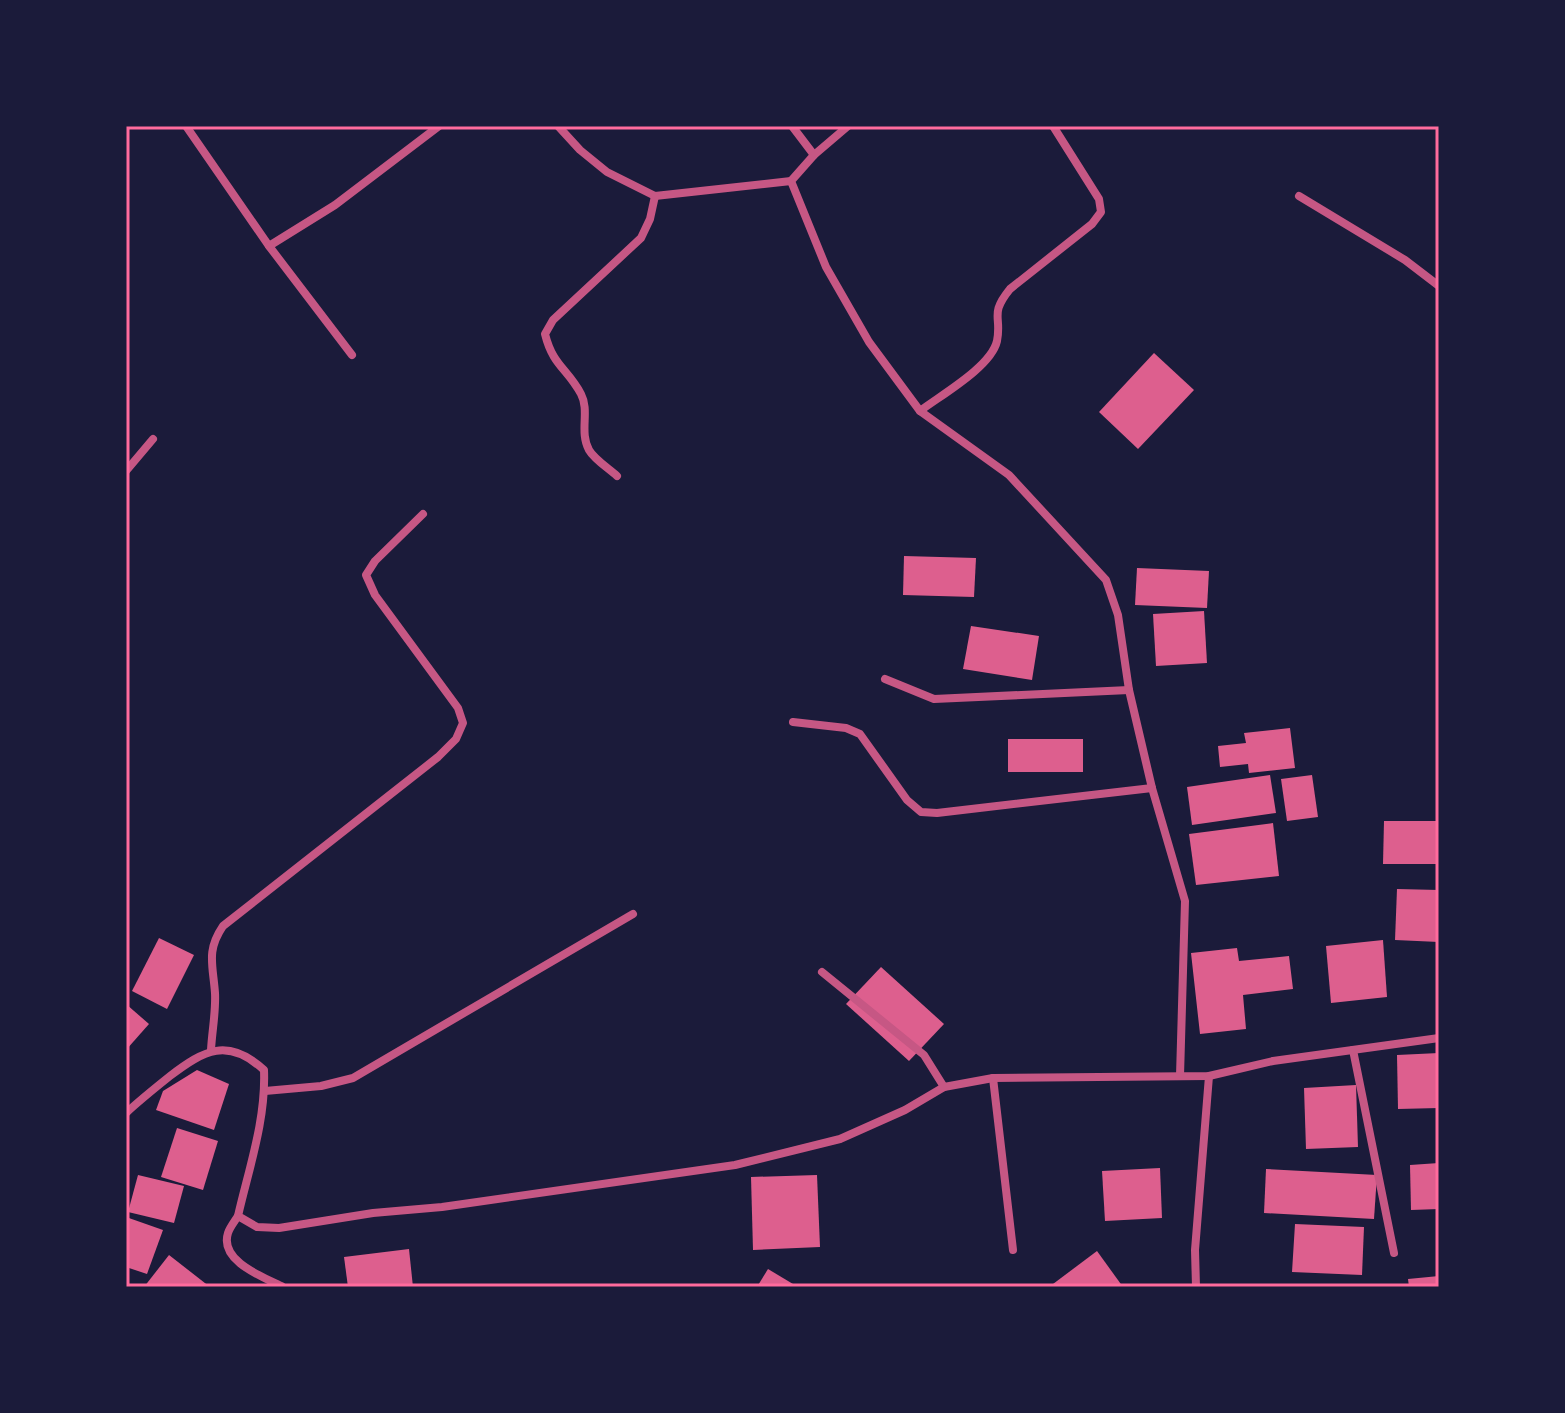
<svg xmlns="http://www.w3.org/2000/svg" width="1565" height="1413" font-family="'Golos Text',sans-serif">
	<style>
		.building { fill: #dd5f8e }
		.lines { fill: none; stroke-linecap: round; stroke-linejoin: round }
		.minor { stroke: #c65784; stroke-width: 8 }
		.neatline { fill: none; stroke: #ff6b9d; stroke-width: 3 }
	</style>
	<rect width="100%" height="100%" fill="#1b1b3a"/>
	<g class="building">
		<path d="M1154 353 1194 390 1138 449 1099 412Z"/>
		<path d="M904 556 976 558 974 597 903 595Z"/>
		<path d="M1137 568 1209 571 1207 608 1135 605Z"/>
		<path d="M1204 611 1207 663 1156 666 1153 614Z"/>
		<path d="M971 626 1039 636 1032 680 963 669Z"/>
		<path d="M1290 728 1295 768 1249 773 1248 764 1220 767 1218 746 1246 743 1244 733Z"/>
		<rect x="1008" y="739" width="75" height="33"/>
		<path d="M1270 775 1276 813 1192 825 1187 787Z"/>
		<path d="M1312 775 1318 817 1287 821 1281 779Z"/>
		<path d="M1384 821H1439V864H1383Z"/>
		<path d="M1273 823 1279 876 1196 885 1189 834Z"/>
		<path d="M1397 889 1439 890V942L1395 940Z"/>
		<path d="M159 938 194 955 167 1009 132 991Z"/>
		<path d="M1383 940 1387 997 1331 1003 1326 946Z"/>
		<path d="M1237 948 1239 961 1289 956 1293 989 1243 995 1246 1029 1200 1034 1191 953Z"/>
		<path d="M881 967 944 1024 909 1061 846 1004Z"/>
		<path d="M126 1004 149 1024 126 1050Z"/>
		<path d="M1439 1053V1108L1398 1109 1397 1055Z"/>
		<path d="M197 1070 229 1084 214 1130 156 1110 163 1091Z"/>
		<path d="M1356 1085 1358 1147 1306 1149 1304 1088Z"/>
		<path d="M177 1128 218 1141 203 1190 161 1177Z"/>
		<path d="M1439 1163V1209L1411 1210 1410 1165Z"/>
		<path d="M1160 1168 1162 1218 1105 1221 1102 1171Z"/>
		<path d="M1266 1169 1377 1175 1374 1219 1264 1213Z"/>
		<path d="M138 1175 184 1186 174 1223 128 1212Z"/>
		<path d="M817 1175 820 1247 753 1250 751 1177Z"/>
		<path d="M126 1217 163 1230 147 1274 126 1267Z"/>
		<path d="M1295 1224 1364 1227 1362 1275 1292 1272Z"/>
		<path d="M409 1249 413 1287H348L344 1257Z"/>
		<path d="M1097 1251 1123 1287H1049Z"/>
		<path d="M169 1255 210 1287H144Z"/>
		<path d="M768 1269 798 1287H757Z"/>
		<path d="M1439 1276V1287H1409L1408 1279Z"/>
	</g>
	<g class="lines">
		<g class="minor">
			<path d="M186 126 269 246 352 355"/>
			<path d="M558 126 580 150 607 172 655 196 791 181"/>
			<path d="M792 126 814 155"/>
			<path d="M848 126 814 155 791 181 826 267 869 342 920 411 1009 475 1106 580 1118 615 1129 690 1152 788 1185 901 1180 1076"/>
			<path d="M1299 196 1405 260 1439 286"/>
			<path d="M269 246 335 205 439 126"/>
			<path d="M920 411C941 395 991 367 997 341 1002 316 989 315 1010 289L1092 224 1101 212 1099 199 1053 126"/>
			<path d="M126 471 153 439"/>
			<path d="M617 476C608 468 594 459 589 450 579 432 590 411 581 394 567 368 553 366 545 334L553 320 641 238 650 219 655 196"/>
			<path d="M885 679 934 699 1129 690"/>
			<path d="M793 722 846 728 860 734 907 800 921 812 937 813 1152 788"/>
			<path d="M822 972 924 1055 944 1087"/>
			<path d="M211 1050C212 1031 216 1012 215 993 213 965 206 951 223 926L438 757 456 739 463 723 458 708 375 595 366 575 375 561 423 514"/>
			<path d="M1353 1050 1394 1253"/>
			<path d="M993 1078 1013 1250"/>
			<path d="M265 1091 321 1086 353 1078 633 914"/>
			<path d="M126 1113C140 1100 155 1088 170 1076 204 1050 228 1037 264 1070 266 1120 249 1168 238 1216L257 1227 279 1228 373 1213 442 1207 735 1165 840 1139 905 1110 944 1087 993 1078 1209 1076 1273 1061 1439 1038"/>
			<path d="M238 1216C235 1221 230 1227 228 1233 219 1261 263 1277 283 1287"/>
			<path d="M1196 1287 1195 1250 1209 1076"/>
		</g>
	</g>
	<rect width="1565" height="1413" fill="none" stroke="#1b1b3a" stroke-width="256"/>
	<rect x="128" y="128" width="1309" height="1157" class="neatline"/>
</svg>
